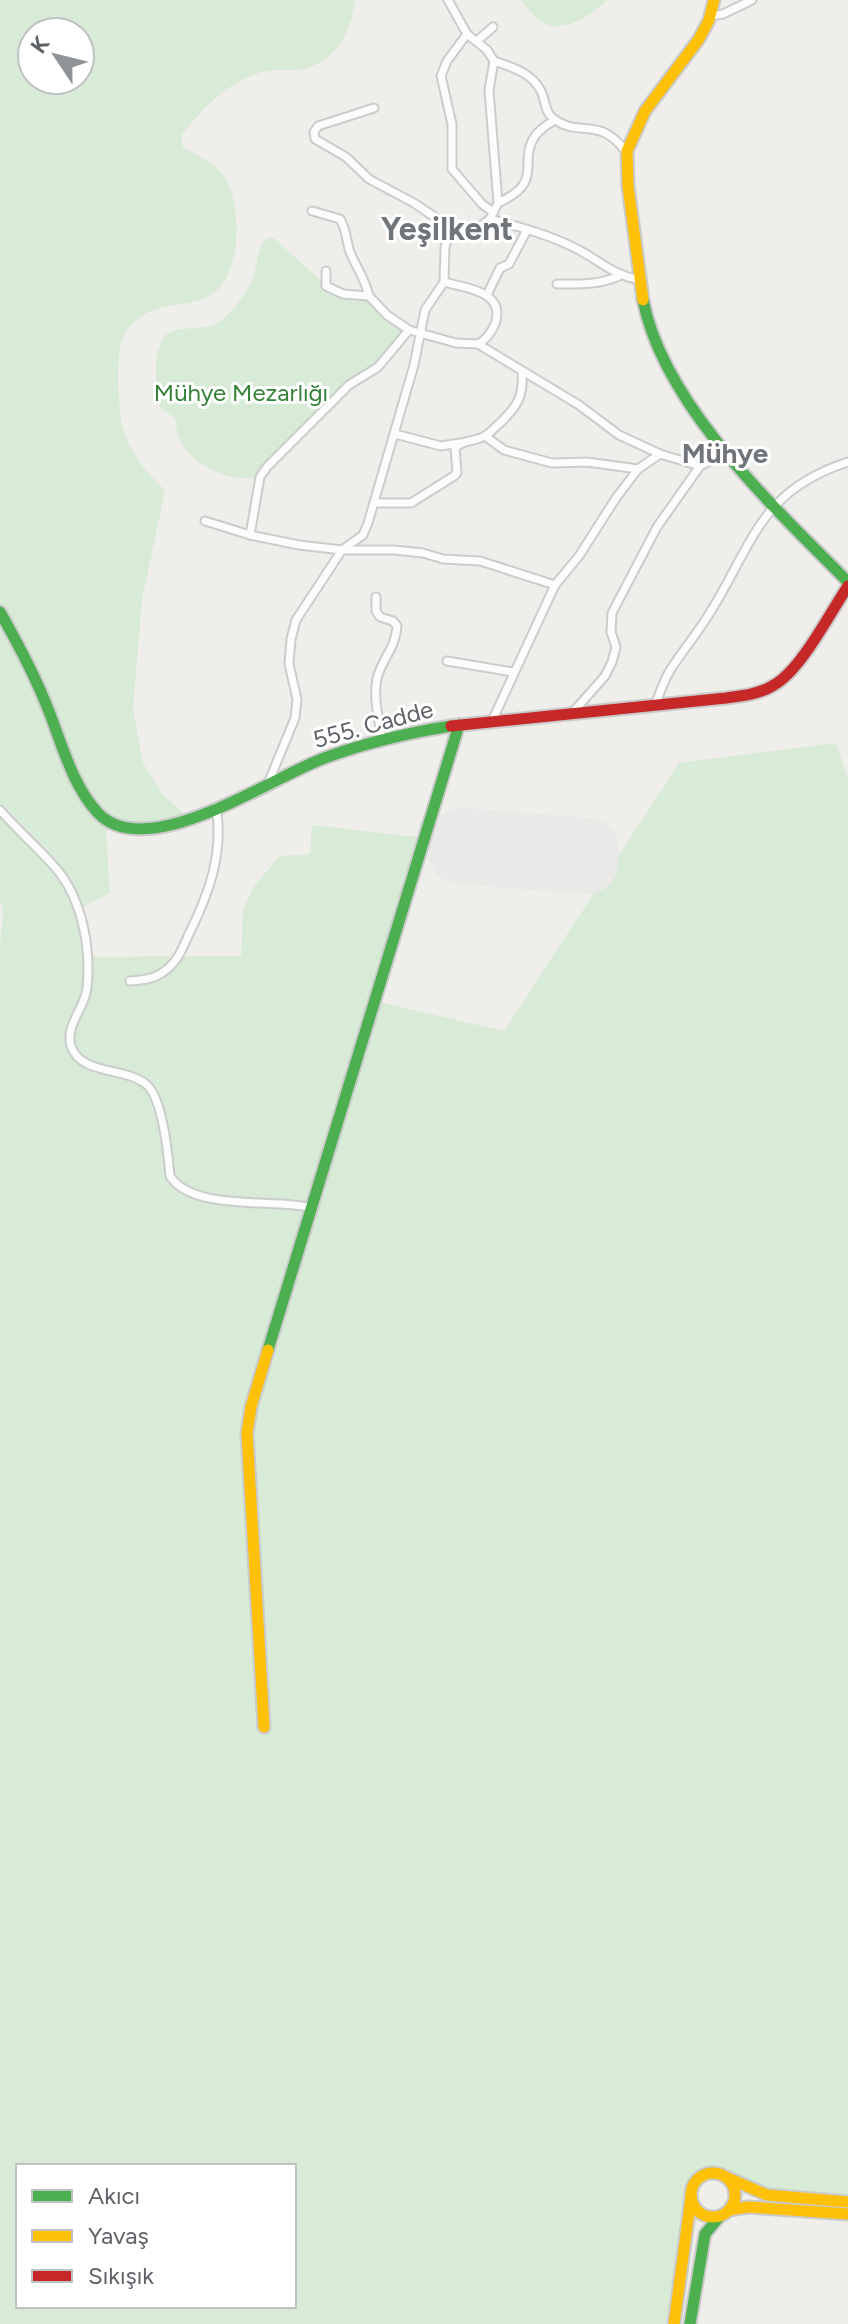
<svg xmlns="http://www.w3.org/2000/svg" width="848" height="2324" font-family="Figtree,sans-serif">
	<style>
		.green { fill: #d8ebd6; fill-rule: evenodd }
		.lines { fill: none; stroke-linecap: round; stroke-linejoin: round }
		.runway { stroke: #eae9e7; stroke-width: 62 }
		.street-casing { stroke: #cbcccc; stroke-width: 11 }
		.fast-casing { stroke: #cacacb; stroke-width: 15 }
		.slow-casing { stroke: #cacacb; stroke-width: 15 }
		.jam-casing { stroke: #cacacb; stroke-width: 15 }
		.street { stroke: #fdfcfc; stroke-width: 7 }
		.fast { stroke: #4caf50; stroke-width: 11 }
		.slow { stroke: #ffc107; stroke-width: 11 }
		.jam { stroke: #c62828; stroke-width: 11 }
		.labels { text-anchor: middle; dominant-baseline: central; stroke-width: 6; stroke-linejoin: round; paint-order: stroke }
		.park-label { font-size: 24px; fill: #348238; stroke: #fff }
		.street-label { font-size: 24px; fill: #5f6368; stroke: #fff }
		.quarter-label { font-size: 28px; font-weight: bold; fill: #70757a; stroke: #fff }
		.district-label { font-size: 32px; font-weight: bold; fill: #70757a; stroke: #fff }
	</style>
	<rect width="100%" height="100%" fill="#efeeea"/>
	<g class="green">
		<path d="M0 0H355C351 36 331 69 292 70 274 70 267 69 250 76 221 89 201 110 181 136L183 147C194 155 210 160 219 170 243 195 243 268 216 291 195 309 165 300 142 316 136 320 129 327 125 333 115 349 118 406 122 425 125 434 129 445 134 453 141 467 155 479 165 491L142 599 133 709 143 763 163 795 190 819 171 825 111 824 106 831 110 893 79 909 87 957 241 956 243 910 254 886 280 856 310 854 312 825 424 838 375 1001 504 1031 679 763 836 743 848 780V2202L776 2196 703 2168 692 2176 686 2186 666 2324H0V945L3 913 0 899ZM32 32H80V80H32ZM18 2166H294V2306H18Z"/>
		<path d="M521 0H607C593 14 564 34 544 23 535 19 527 7 521 0Z"/>
		<path d="M267 238H274L332 291 369 296 409 330 378 367 358 378 260 477C230 483 197 468 181 442 176 435 178 426 174 418L160 407C157 388 152 358 162 340 172 322 204 333 219 322 233 312 246 294 253 278 258 264 256 249 267 238Z"/>
	</g>
	<g class="lines">
		<path class="runway" d="M461 839 588 849 587 863 460 853Z"/>
		<defs>
			<g id="street">
				<path d="M448 0 467 34 487 50 494 61 489 90 498 203 490 219"/>
				<path d="M711 16 723 14 752 0"/>
				<path d="M467 34 447 61 441 76 452 124V169L482 204 493 212"/>
				<path d="M477 41 493 27"/>
				<path d="M494 61C512 67 532 73 541 91 546 101 544 112 554 119 579 138 599 115 626 152"/>
				<path d="M374 108 318 126 314 132 315 139 346 157 369 179 414 203 451 228 475 230 490 219C520 227 551 235 579 250 601 262 614 275 639 280"/>
				<path d="M498 203C546 181 517 163 535 136 540 129 548 124 555 120"/>
				<path d="M312 211 340 219C347 230 346 241 350 252 357 269 364 276 369 296"/>
				<path d="M326 271V286L343 294 369 296 387 315 409 330 456 343 478 344 579 405 619 435 660 454 700 466"/>
				<path d="M444 282C466 288 506 291 495 324 491 333 486 340 478 344"/>
				<path d="M557 284C579 284 599 285 619 276"/>
				<path d="M487 295 500 268 509 264 527 230"/>
				<path d="M395 434 441 446 460 443"/>
				<path d="M485 436 504 450 552 463 587 462 638 469"/>
				<path d="M374 503H411L454 476 457 473 455 448C464 439 474 442 485 436 490 433 495 427 500 423 517 407 524 396 522 372"/>
				<path d="M205 521 250 535 299 545 342 550H394L423 553 443 559 480 561 555 585"/>
				<path d="M250 535 260 477 267 467 349 385 378 367 409 330"/>
				<path d="M376 597V611L380 617 393 621 397 626C396 646 384 657 378 675 372 695 379 719 382 740"/>
				<path d="M447 661 513 672"/>
				<path d="M655 706C659 695 663 683 669 672 682 651 698 633 711 611 754 541 761 490 848 462"/>
				<path d="M574 711 605 676 612 662 616 647 611 632 612 613 657 527 700 466 725 453"/>
				<path d="M492 721 555 585 579 556 616 498 638 469 660 454"/>
				<path d="M269 781 295 718 297 699 289 664 291 639 296 620 342 550 363 535 368 523 414 365 425 310 444 282 445 247 451 228"/>
				<path d="M0 810C18 831 42 851 59 872 83 903 91 950 87 988 85 1008 65 1025 71 1046 81 1077 130 1066 149 1087 163 1104 168 1153 170 1176 193 1212 276 1198 312 1208"/>
				<path d="M130 981C144 980 155 979 166 970 178 961 183 947 189 934 209 894 224 852 216 807"/>
			</g>
			<g id="fast">
				<path d="M643 300C664 406 774 507 848 582"/>
				<path d="M0 612C17 642 33 672 46 704 61 740 71 784 98 813 146 864 271 778 322 759 364 743 407 733 451 726"/>
				<path d="M268 1350 459 725"/>
				<path d="M690 2324 705 2234 720 2216"/>
			</g>
			<g id="slow">
				<path d="M643 300 628 186 627 151 645 111 699 39 709 20 714 0"/>
				<path d="M264 1727 247 1433 251 1407 268 1350"/>
				<circle cx="713" cy="2195" r="22"/>
				<path d="M728 2178 767 2195 848 2202"/>
				<path d="M729 2210 748 2207 848 2214"/>
				<path d="M674 2324 691 2197"/>
			</g>
			<path id="jam" d="M451 726 726 698C742 696 760 694 774 685 801 670 830 613 848 586"/>
		</defs>
		<use href="#street" class="street-casing"/>
		<use href="#fast" class="fast-casing"/>
		<use href="#slow" class="slow-casing"/>
		<use href="#jam" class="jam-casing"/>
		<use href="#street" class="street"/>
		<use href="#fast" class="fast"/>
		<use href="#slow" class="slow"/>
		<use href="#jam" class="jam"/>
	</g>
	<g class="labels">
		<g class="park-label">
			<text x="241" y="392">Mühye Mezarlığı</text>
		</g>
		<g class="street-label">
			<text transform="translate(373 724) rotate(-15)">555. Cadde</text>
		</g>
		<g class="quarter-label">
			<text x="725" y="453">Mühye</text>
		</g>
		<g class="district-label">
			<text x="447" y="229">Yeşilkent</text>
		</g>
	</g>
	<rect x="16" y="2164" width="280" height="144" fill="#ffffff" stroke="#bfc1c3" stroke-width="2"/>
	<rect x="32" y="2190" width="40" height="12" fill="#4caf50" stroke="#bfc1c3" stroke-width="2"/>
	<text x="88" y="2204" font-size="24" fill="#5f6368">Akıcı</text>
	<rect x="32" y="2230" width="40" height="12" fill="#ffc107" stroke="#bfc1c3" stroke-width="2"/>
	<text x="88" y="2244" font-size="24" fill="#5f6368">Yavaş</text>
	<rect x="32" y="2270" width="40" height="12" fill="#c62828" stroke="#bfc1c3" stroke-width="2"/>
	<text x="88" y="2284" font-size="24" fill="#5f6368">Sıkışık</text>
	<g transform="translate(56 56) rotate(305)"><circle r="38" fill="#ffffff" stroke="#bfc1c3" stroke-width="2"/>
	<path d="M0-6L14 30L0 20L-14 30Z" fill="#919496"/>
	<text y="-12" font-size="22" font-weight="bold" text-anchor="middle" fill="#5f6368">K</text>
	</g>
</svg>
